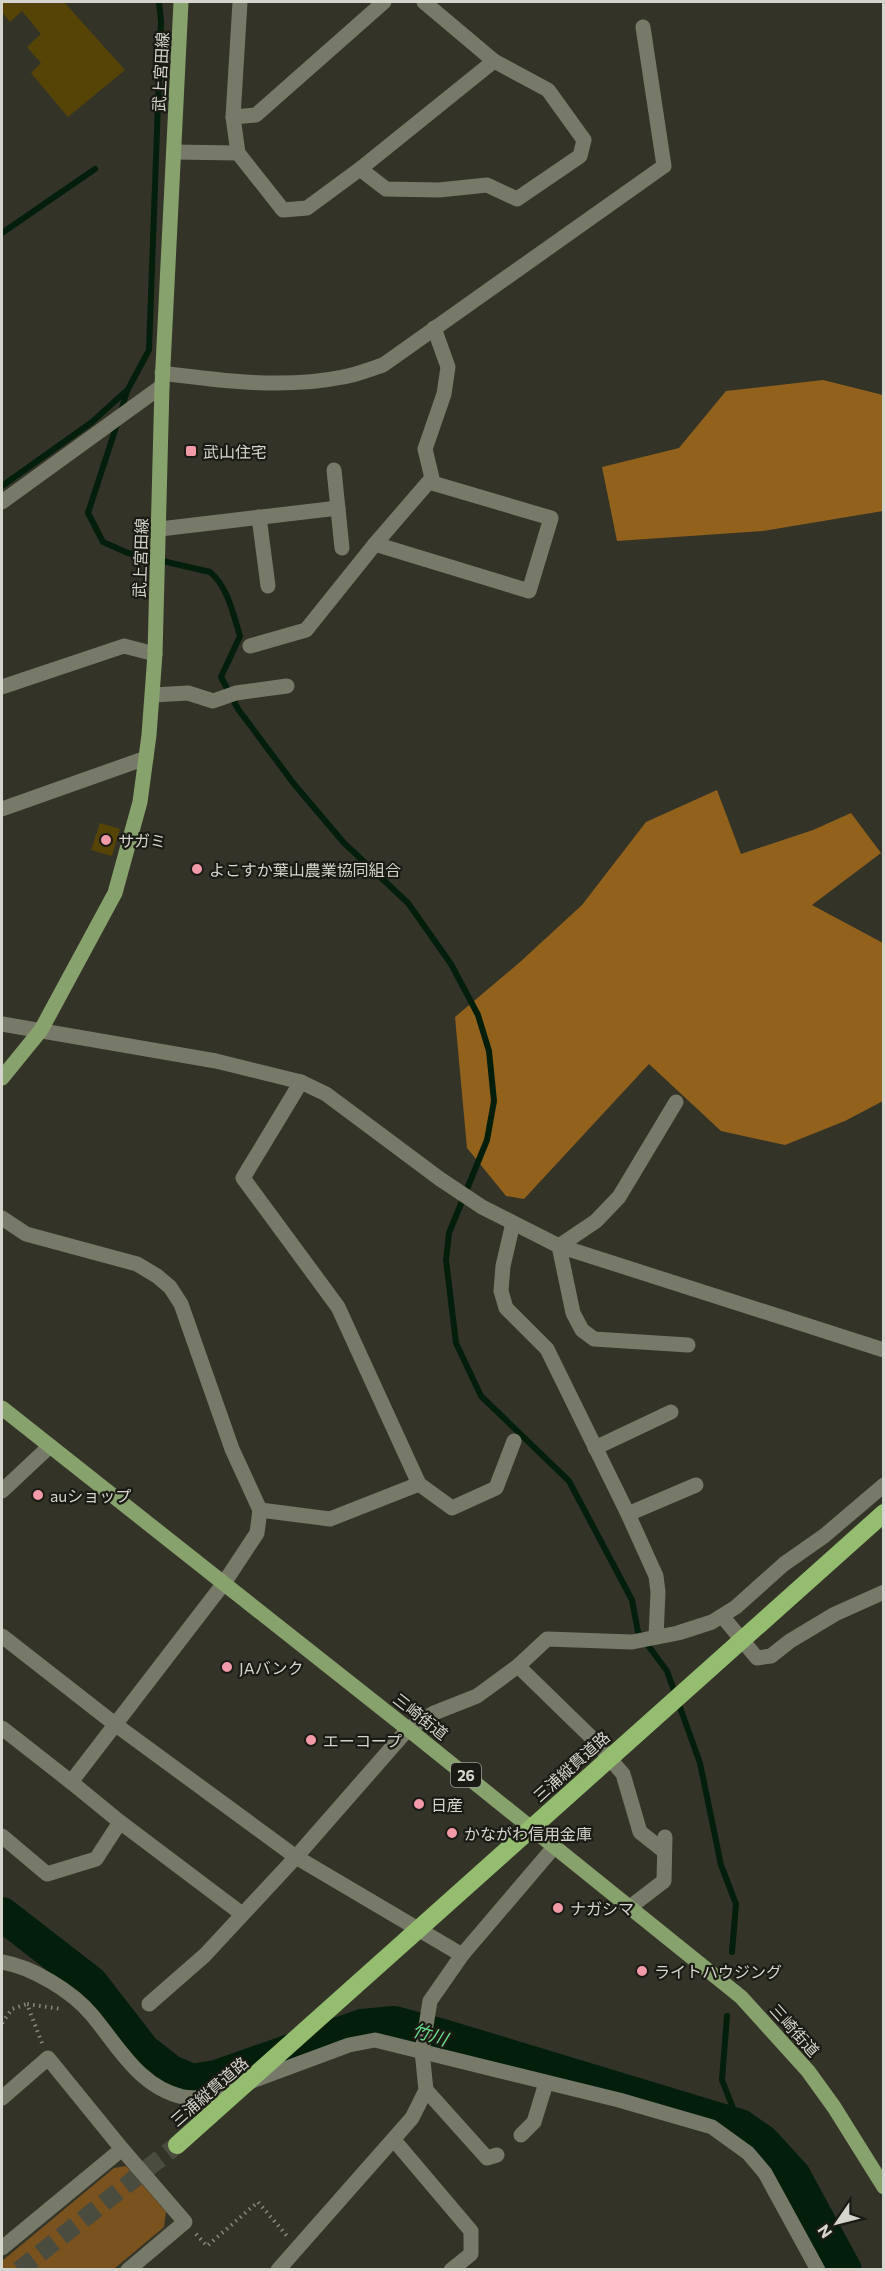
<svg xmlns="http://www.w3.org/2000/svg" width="885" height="2271" font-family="Commissioner,'Noto Sans JP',sans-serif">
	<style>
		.green { fill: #79521e }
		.forest { fill: #92611c }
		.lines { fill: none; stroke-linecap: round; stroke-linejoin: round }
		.stream { stroke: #031f0c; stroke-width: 6 }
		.river { stroke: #031f0c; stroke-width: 34 }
		.building { fill: #564407 }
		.highway-tunnel { stroke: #4b4c40; stroke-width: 18; stroke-dasharray: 18 9; stroke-linecap: butt }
		.path { stroke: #88887e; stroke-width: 4; stroke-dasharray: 1.5 4.5; stroke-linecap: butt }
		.minor { stroke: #777969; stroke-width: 15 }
		.major { stroke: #88a26d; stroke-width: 15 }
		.highway { stroke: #94bd6f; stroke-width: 18 }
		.poi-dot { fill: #f39aa8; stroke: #1b1b15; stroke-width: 2 }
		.labels { text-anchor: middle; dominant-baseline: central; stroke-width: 4.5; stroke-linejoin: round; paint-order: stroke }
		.shield { fill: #1b1b15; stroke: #9d9d96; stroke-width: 1.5 }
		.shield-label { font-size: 15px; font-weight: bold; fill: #d5d5cd }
		.street-label { font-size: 16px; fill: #d5d5cd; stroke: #1b1b15 }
		.poi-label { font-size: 16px; fill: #d5d5cd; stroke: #1b1b15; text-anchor: start }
		.water-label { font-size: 18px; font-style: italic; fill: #69df8d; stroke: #1b1b15 }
	</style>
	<rect width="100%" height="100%" fill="#333427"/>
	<path class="green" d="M126 2166 166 2212 164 2227 114 2269H2V2261L114 2168Z"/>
	<g class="forest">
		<path d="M823 380 883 395V511L763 531 617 541 602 467 679 448 726 391Z"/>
		<path d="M717 790 741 854 813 830 851 813 881 853 812 905 883 943V1101L845 1121 785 1145 721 1131 649 1064 524 1199 506 1196 467 1148 455 1017 519 963 582 905 646 822Z"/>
	</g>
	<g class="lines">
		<g class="stream">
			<path d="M2 233 95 169"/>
			<path d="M121 411 127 391 149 350 161 21 159 2"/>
			<path d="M118 421 88 513 103 542 128 553 210 572C228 587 233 614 240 636L221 677 238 709 294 784 344 843 408 903 451 964 478 1015 489 1051 494 1101 487 1140 449 1233 446 1260 456 1343 481 1396 569 1481 632 1600 638 1632 667 1671 700 1763 721 1865 736 1904 732 1952"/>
			<path d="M2 486 92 422 125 392"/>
			<path d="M727 2016 722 2080 740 2126"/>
		</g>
		<path class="river" d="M2 1914 91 1983 143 2050 171 2072 192 2081 216 2077 362 2026 394 2023 446 2037 740 2126 763 2142 794 2176 845 2270"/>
	</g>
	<g class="building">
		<path d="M2 2H64L125 70 68 117 31 73 41 63 27 47 41 34 22 11 10 22 2 12Z"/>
		<path d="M100 823 120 829 112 856 91 850Z"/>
	</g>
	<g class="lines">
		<path class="highway-tunnel" d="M19 2270 177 2145"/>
		<g class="path">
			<path d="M2 2023 12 2009 27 2004"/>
			<path d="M42 2043 27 2004 61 2009"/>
			<path d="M196 2234 207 2246 258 2202 287 2236"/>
		</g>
		<g class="minor">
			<path d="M240 2 233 117 238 153 283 210 307 208 360 169 494 61"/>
			<path d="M233 117 256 115 384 2"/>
			<path d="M174 152 238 153"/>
			<path d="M360 169 386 189 439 190 487 185 517 199 580 156 584 140 548 90 494 61 424 2"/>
			<path d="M162 373C222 381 284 389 343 377 357 375 370 369 383 365L664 166 643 27"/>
			<path d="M334 470 342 548"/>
			<path d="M2 502 162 386"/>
			<path d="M259 517 268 586"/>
			<path d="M160 529 338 508"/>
			<path d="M375 544 529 591 551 518 429 482"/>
			<path d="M250 646 306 630 375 544 432 478 425 449 444 394 448 367 434 328"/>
			<path d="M2 687 124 646 155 654"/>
			<path d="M153 695 188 693 213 701 236 693 287 686"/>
			<path d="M2 809 146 758"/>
			<path d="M2 1024 216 1061 301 1082 326 1094 440 1179 482 1207 559 1246 884 1350"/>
			<path d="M676 1102 619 1197 596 1221 559 1246 573 1313 582 1330 594 1339 688 1345"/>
			<path d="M2 1218 26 1234 137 1264 157 1276 170 1287 181 1304 232 1449 260 1510"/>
			<path d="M513 1223 503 1266 501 1291 506 1308 547 1349 628 1514 656 1576 658 1592 656 1637"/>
			<path d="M595 1448 671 1412"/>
			<path d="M419 1484 452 1508 496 1488 514 1441"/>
			<path d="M2 1491 50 1446"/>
			<path d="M628 1514 696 1485"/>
			<path d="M722 1616 757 1658 771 1656 790 1641 835 1614 884 1592"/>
			<path d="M2 1636 116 1725 296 1857 462 1955"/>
			<path d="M518 1666 594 1740 623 1774 640 1832 664 1851"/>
			<path d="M2 1728 71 1782 224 1583 257 1533 260 1510 330 1519 419 1484 338 1307 243 1178 301 1082"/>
			<path d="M71 1782 120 1822"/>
			<path d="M2 1836 47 1874 96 1859 120 1822 242 1914"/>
			<path d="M630 1907 664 1881 665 1837"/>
			<path d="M2 1962C32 1967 72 1991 92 2015 118 2046 139 2087 183 2097 190 2098 199 2098 206 2098L349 2045 375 2040 619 2100 712 2127 748 2153 765 2173 818 2270"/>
			<path d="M149 2004 205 1955 296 1857 408 1729 434 1713 477 1696 518 1666 547 1639 632 1642 678 1633 712 1622 736 1607 784 1564 824 1536 884 1485"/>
			<path d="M426 2090 487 2158 497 2155"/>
			<path d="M2 2098 48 2058 122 2149"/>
			<path d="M521 2135 534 2122 546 2083"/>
			<path d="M394 2140 471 2231V2254L451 2270"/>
			<path d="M2 2248 122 2149 185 2222 128 2270"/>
			<path d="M278 2270 412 2118 426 2090 422 2051 430 2001 462 1955 555 1846"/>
		</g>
		<g class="major">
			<path d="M2 1078 41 1030 115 893 140 802 149 735 155 654 162 386 181 2"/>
			<path d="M2 1408 408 1729 741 1997 808 2071 834 2107 884 2187"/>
		</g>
		<path class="highway" d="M177 2145 884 1513"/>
	</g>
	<g class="poi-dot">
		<rect x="185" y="445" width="12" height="12" rx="3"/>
		<circle cx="106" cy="840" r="6"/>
		<circle cx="197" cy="869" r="6"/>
		<circle cx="38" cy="1495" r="6"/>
		<circle cx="227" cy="1667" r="6"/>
		<circle cx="311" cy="1740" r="6"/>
		<circle cx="419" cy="1804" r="6"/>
		<circle cx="452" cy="1833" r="6"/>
		<circle cx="558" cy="1908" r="6"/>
		<circle cx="642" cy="1971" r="6"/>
	</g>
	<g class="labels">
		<rect class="shield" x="451" y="1763" width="30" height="24" rx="4.5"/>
		<g class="shield-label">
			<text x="466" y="1775">26</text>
		</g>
		<g class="street-label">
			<text transform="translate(160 72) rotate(-87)">武上宮田線</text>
			<text transform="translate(140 558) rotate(-88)">武上宮田線</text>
			<text transform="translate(421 1716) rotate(38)">三崎街道</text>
			<text transform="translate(571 1766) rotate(-42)">三浦縦貫道路</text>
			<text transform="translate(795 2030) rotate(48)">三崎街道</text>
			<text transform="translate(209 2091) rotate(-41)">三浦縦貫道路</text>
		</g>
		<g class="poi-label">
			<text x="203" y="451">武山住宅</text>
			<text x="118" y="840">サガミ</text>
			<text x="209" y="869">よこすか葉山農業協同組合</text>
			<text x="50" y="1495">auショップ</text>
			<text x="239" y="1667">JAバンク</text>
			<text x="323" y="1740">エーコープ</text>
			<text x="431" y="1804">日産</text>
			<text x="464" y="1833">かながわ信用金庫</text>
			<text x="570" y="1908">ナガシマ</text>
			<text x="654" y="1971">ライトハウジング</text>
		</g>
		<g class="water-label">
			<text transform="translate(430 2034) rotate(17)">竹川</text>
		</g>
	</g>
	<rect width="885" height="2271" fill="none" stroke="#d5d5cd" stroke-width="6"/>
	<g transform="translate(837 2223) rotate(235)" stroke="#1b1b15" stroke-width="4.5" paint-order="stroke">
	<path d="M0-4.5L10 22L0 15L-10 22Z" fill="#d5d5cd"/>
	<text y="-9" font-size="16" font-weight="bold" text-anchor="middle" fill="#d5d5cd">N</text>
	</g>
</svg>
